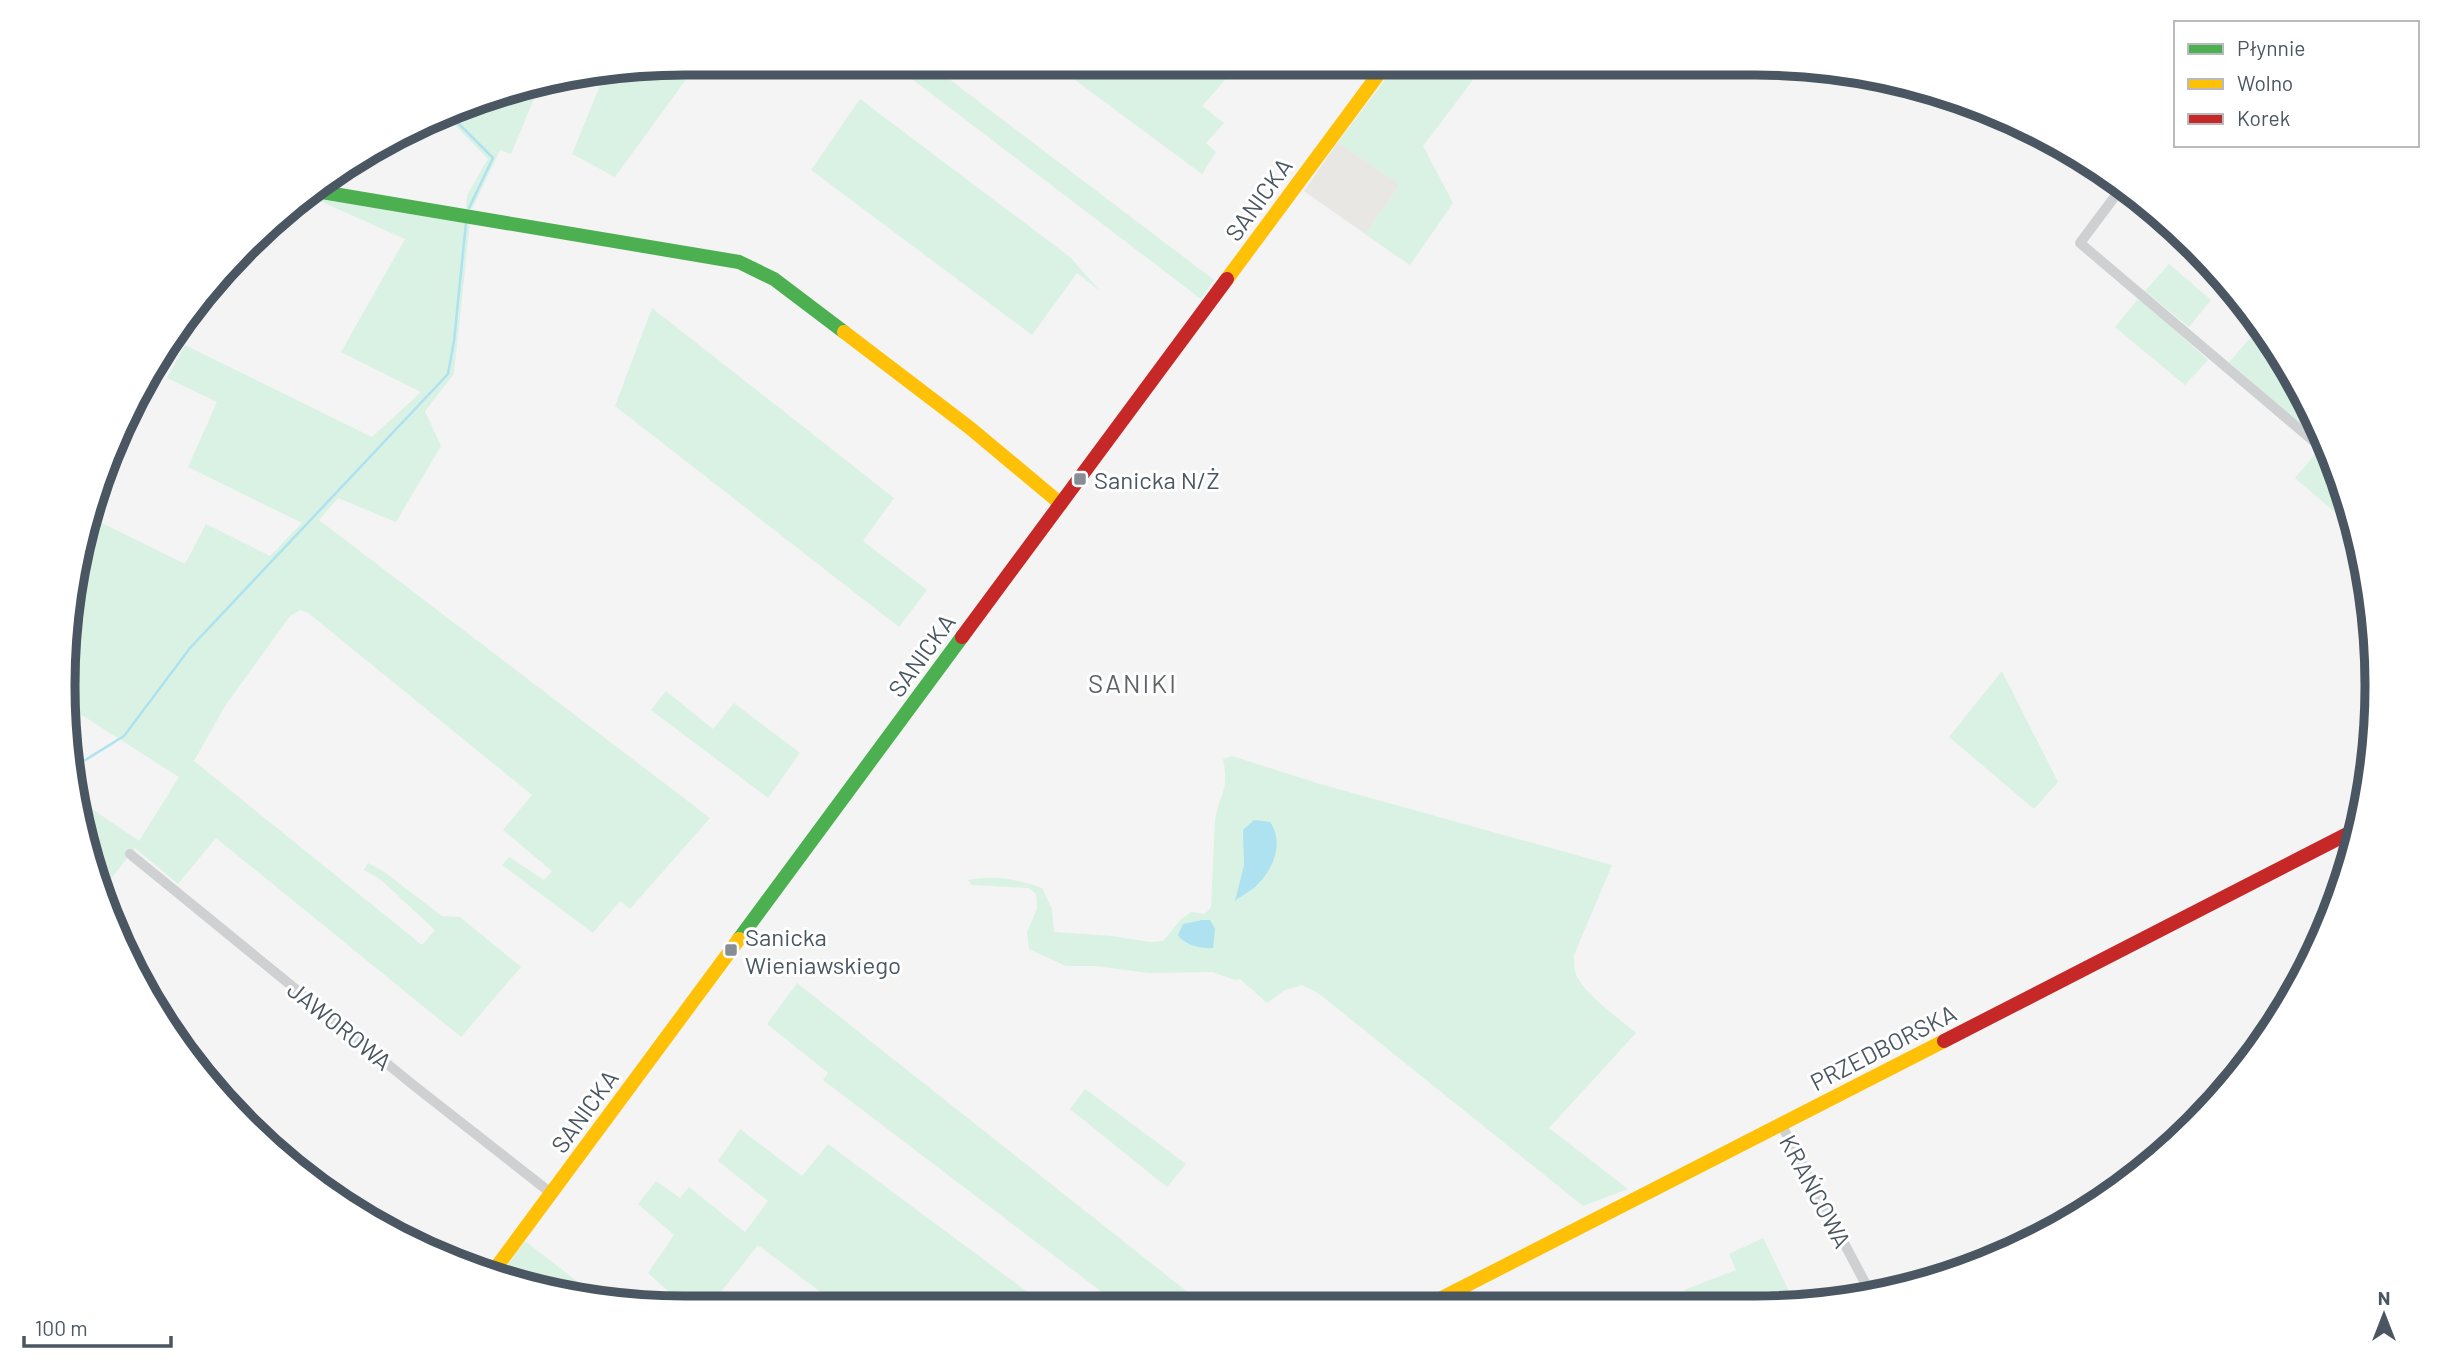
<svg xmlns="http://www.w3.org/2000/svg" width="2440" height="1371" font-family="Barlow,sans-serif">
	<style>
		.commercial { fill: #e8e7e3 }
		.green { fill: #d9f2e3 }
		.water { fill: #aee2f0 }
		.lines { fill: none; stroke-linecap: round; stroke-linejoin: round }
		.stream { stroke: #aee2f0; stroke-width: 2.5 }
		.street { stroke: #ced0d2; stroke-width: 10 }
		.fast { stroke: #4caf50; stroke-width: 14 }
		.slow { stroke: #ffc107; stroke-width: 14 }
		.jam { stroke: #c62828; stroke-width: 14 }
		.poi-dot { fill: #868d94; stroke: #fff; stroke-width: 2.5 }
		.labels { text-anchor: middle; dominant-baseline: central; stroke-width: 6; stroke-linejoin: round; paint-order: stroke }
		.street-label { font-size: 24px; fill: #4a5661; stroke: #fff }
		.poi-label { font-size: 24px; fill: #4a5661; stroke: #fff; text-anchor: start }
		.neighbourhood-label { font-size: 26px; letter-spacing: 2px; fill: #5f6368; stroke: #fff }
		.rim { fill: none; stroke: #4a5661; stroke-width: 9 }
	</style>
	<rect width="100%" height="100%" fill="#f4f4f4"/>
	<path class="commercial" d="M1338 142 1400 185 1365 234 1304 191Z"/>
	<g class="green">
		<path d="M685 63H698L615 177 572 154 604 76Z"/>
		<path d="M891 63H928L1214 280 1201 299Z"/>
		<path d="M1052 63 1239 64 1202 106 1224 123 1206 143 1216 152 1202 174Z"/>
		<path d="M1397 64H1485L1423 146 1453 203 1410 265 1365 234 1400 185 1338 142Z"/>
		<path d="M539 87 511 154 500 150 472 209 466 208 467 195 488 159 447 117 486 96Z"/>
		<path d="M860 99 1070 257 1100 291 1077 273 1032 335 811 170Z"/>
		<path d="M304 194 470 222 454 374 425 411 441 446 396 522 338 498 319 520 710 818 630 909 620 901 593 933 502 865 509 857 544 880 552 871 503 830 532 795 307 612 300 610 290 616 225 706 194 761 422 945 435 930 380 879 364 870 368 863 383 871 442 916 460 917 521 967 461 1037 216 838 178 884 135 848 102 890 82 802 139 841 179 777 66 705 84 524 88 516 185 564 206 524 270 556 302 523 188 467 217 402 167 378 185 345 372 437 421 392 341 352 405 239Z"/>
		<path d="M2169 264 2211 300 2189 327 2145 291Z"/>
		<path d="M2139 298 2208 360 2185 385 2115 327Z"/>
		<path d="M652 308 894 498 863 541 927 590 899 627 615 406Z"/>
		<path d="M2253 335C2287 349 2315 416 2327 448L2229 362Z"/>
		<path d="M2318 451 2333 464 2357 531 2295 478Z"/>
		<path d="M2002 671 2058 782 2034 809 1949 737Z"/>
		<path d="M666 691 713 729 734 703 800 753 768 798 651 710Z"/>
		<path d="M1232 756 1320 784 1612 865 1574 955C1574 960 1574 966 1575 972 1582 993 1619 1018 1636 1033L1549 1128 1628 1189 1583 1206 1318 993 1302 985 1285 990 1267 1003 1240 979 1235 980 1212 972 1149 973 1095 966H1066L1029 949 1027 932 1037 909 1036 894 1029 888 972 885 968 880C994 875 1017 879 1042 888L1052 909 1054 932 1112 936 1150 942 1163 941 1181 919 1191 912 1205 914 1211 907 1215 821C1219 793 1230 792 1223 759Z"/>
		<path d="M797 983 1204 1305H1119L823 1080 828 1073 767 1024Z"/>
		<path d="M1085 1089 1186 1164 1167 1187 1070 1109Z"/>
		<path d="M740 1129 802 1176 828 1144 1045 1305 839 1306 758 1245 720 1293 737 1306 686 1307 648 1273 674 1235 638 1204 656 1181 680 1198 689 1187 745 1232 768 1201 718 1161Z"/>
		<path d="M1763 1238 1795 1303H1689L1684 1290 1736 1270 1729 1254Z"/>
		<path d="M525 1241 600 1299 524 1287 499 1276Z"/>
	</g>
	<g class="water">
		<path d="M1254 820 1270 822C1284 842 1274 868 1258 884 1252 891 1242 895 1235 901L1244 865 1243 830Z"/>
		<path d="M1202 920H1210L1215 929 1213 948C1201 949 1184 945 1178 935L1183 924Z"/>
	</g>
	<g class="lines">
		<g class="stream">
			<path d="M450 115 493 158 469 208"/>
			<path d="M74 767 124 736 190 648 448 374 454 341 466 223"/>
		</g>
		<g class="street">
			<path d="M2122 187 2080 243 2330 455"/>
			<path d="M130 854 412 1084 551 1193"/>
			<path d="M1781 1124 1871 1294"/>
		</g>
		<g class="fast">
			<path d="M310 190 739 262 774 279 844 332"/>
			<path d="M739 939 962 637"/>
		</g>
		<g class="slow">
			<path d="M1227 279 1386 64"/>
			<path d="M844 332 970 428 1061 504"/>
			<path d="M492 1273 739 939"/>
			<path d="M1430 1304 1944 1041"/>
		</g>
		<g class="jam">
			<path d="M962 637 1227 279"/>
			<path d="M1944 1041 2357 829"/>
		</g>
	</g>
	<g class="poi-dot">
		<rect x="1073" y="472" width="14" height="14" rx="3.5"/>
		<rect x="724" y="943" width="14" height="14" rx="3.5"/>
	</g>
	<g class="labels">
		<g class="street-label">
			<text transform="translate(1258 199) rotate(-54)">SANICKA</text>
			<text transform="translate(921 655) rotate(-54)">SANICKA</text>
			<text transform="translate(340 1025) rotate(39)">JAWOROWA</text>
			<text transform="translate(1883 1047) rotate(-27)">PRZEDBORSKA</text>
			<text transform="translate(584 1111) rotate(-54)">SANICKA</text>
			<text transform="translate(1816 1191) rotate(62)">KRAŃCOWA</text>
		</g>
		<g class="poi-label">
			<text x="1094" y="479">Sanicka N/Ż</text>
			<text x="745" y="936">Sanicka<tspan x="745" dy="28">Wieniawskiego</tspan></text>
		</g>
		<g class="neighbourhood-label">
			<text x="1133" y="682">SANIKI</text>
		</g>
	</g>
	<path d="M0 0H2440V1371H0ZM685 75H1755A610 610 0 0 1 2365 685V686A610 610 0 0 1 1755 1296H685A610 610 0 0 1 75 686V685A610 610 0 0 1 685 75Z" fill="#fff" fill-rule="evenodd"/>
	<path class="rim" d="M685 75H1755A610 610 0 0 1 2365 685V686A610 610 0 0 1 1755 1296H685A610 610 0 0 1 75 686V685A610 610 0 0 1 685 75Z"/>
	<rect x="2174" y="21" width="245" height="126" fill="#ffffff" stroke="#b7bbc0" stroke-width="2"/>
	<rect x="2188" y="44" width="35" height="10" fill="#4caf50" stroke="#b7bbc0" stroke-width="2"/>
	<text x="2237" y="56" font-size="21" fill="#4a5661">Płynnie</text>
	<rect x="2188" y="79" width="35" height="10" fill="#ffc107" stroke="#b7bbc0" stroke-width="2"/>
	<text x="2237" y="91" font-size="21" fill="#4a5661">Wolno</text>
	<rect x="2188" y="114" width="35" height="10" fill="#c62828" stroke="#b7bbc0" stroke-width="2"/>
	<text x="2237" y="126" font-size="21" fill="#4a5661">Korek</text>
	<g transform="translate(2384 1315)" stroke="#ffffff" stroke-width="5" paint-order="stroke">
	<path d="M0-5L12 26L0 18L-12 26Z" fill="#4a5661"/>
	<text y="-10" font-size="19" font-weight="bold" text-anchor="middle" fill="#4a5661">N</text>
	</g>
	<path d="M24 1336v10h147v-10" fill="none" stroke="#4a5661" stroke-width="3.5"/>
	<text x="35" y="1336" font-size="21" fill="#4a5661" stroke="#ffffff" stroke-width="5" paint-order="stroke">100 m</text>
</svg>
